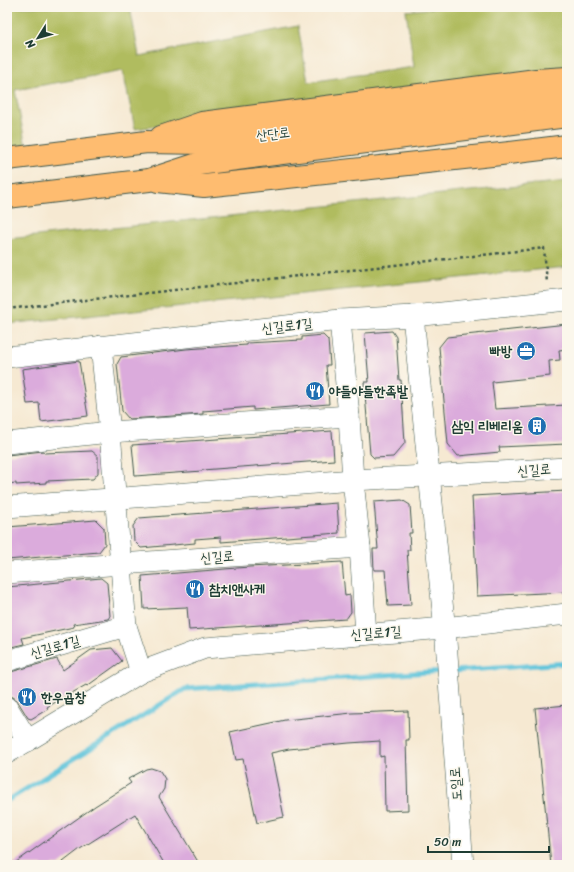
<svg xmlns="http://www.w3.org/2000/svg" width="574" height="872" font-family="Sriracha,'Poor Story',sans-serif">
	<style>
		.green { fill: #b0bc5e; stroke: #687c49 }
		.lines { fill: none; stroke-linecap: round; stroke-linejoin: round }
		.stream { stroke: #5cc3da; stroke-width: 5 }
		.building { fill: #dbabdc }
		.minor-casing { stroke: #3f574c; stroke-width: 22 }
		.major-casing { stroke: #3f574c; stroke-width: 24 }
		.path { stroke: #3f574c; stroke-width: 2.5; stroke-dasharray: 3 3; stroke-linecap: butt }
		.minor { stroke: #fff; stroke-width: 21 }
		.major { stroke: #febc70; stroke-width: 22 }
		.labels { text-anchor: middle; dominant-baseline: central; stroke-width: 3; stroke-linejoin: round; paint-order: stroke }
		.street-label { font-size: 14px; fill: #1f3d34; stroke: #fbf7ec }
		.poi-label { font-size: 14px; font-weight: bold; fill: #1f3d34; stroke: #fbf7ec; text-anchor: start }
	</style>
	<rect width="100%" height="100%" fill="#fbf7ec"/>
	<filter id="ink" filterUnits="userSpaceOnUse"><feTurbulence type="fractalNoise" baseFrequency=".025" numOctaves="2"/><feDisplacementMap in="SourceGraphic" scale="8" xChannelSelector="R" yChannelSelector="G"/><feConvolveMatrix kernelMatrix="1 2 1 2 8 2 1 2 1" color-interpolation-filters="sRGB"/></filter>
	<filter id="wash" filterUnits="userSpaceOnUse"><feTurbulence type="fractalNoise" baseFrequency=".012" numOctaves="4" result="noise"/><feDisplacementMap in="SourceGraphic" scale="16" xChannelSelector="R" yChannelSelector="G"/><feGaussianBlur stdDeviation="0.9" result="paint"/><feColorMatrix in="noise" values="0 0 0 0 0 0 0 0 0 0 0 0 0 0 0 0 0 1.4 0 .05"/><feComposite in="paint" operator="in"/></filter>
	<g filter="url(#wash)">
		<rect width="100%" height="100%" fill="#f6e9d2"/>
		<g class="green">
			<path d="M7 7H130L139 56 298 26 308 82 414 67 406 11 442 7H567V72L135 129 123 71 15 90 26 147 7 149Z"/>
			<path d="M567 181V267L7 324V239Z"/>
		</g>
		<g class="lines">
			<g class="stream">
				<path d="M453 671 567 663"/>
				<path d="M7 801 185 689 443 671"/>
			</g>
		</g>
		<g id="blocks">
			<g class="building">
				<path d="M567 324V349L559 350 560 360 549 361 550 376 492 382 495 409 567 405V444L499 447 500 452 458 456 448 444 439 347 447 337Z"/>
				<path d="M392 331 396 337 399 380H401L405 443 393 457 374 458 370 454 364 382H369L365 333Z"/>
				<path d="M323 335 328 340 330 365H326L329 404 253 410V407L203 411V414L129 419 122 411 117 364 121 357 186 349 247 345V343L302 340V337Z"/>
				<path d="M79 361 88 416 41 422 39 403 27 404 22 369Z"/>
				<path d="M332 431 334 460 202 470V471L135 476 132 445Z"/>
				<path d="M43 451 44 453 92 451 98 456V473L93 479 46 481V483L16 485V483L7 484V455Z"/>
				<path d="M567 491V592L477 596 472 496Z"/>
				<path d="M402 500 410 505 412 533H409L410 550H407L411 605 388 606 385 570H374L373 549H378L374 502Z"/>
				<path d="M337 503 339 533 221 542V537L195 539V543L141 548 134 541 133 526 139 518Z"/>
				<path d="M96 520 104 528 105 544 99 552 7 560V527Z"/>
				<path d="M342 562 345 596 350 595 351 612 346 619 189 630 187 607 144 609 142 576 249 567Z"/>
				<path d="M101 578 107 583 110 616 108 619 73 624 74 627 22 638 24 644 7 648V587Z"/>
				<path d="M112 648 122 661 87 686 86 685 47 707 48 709 31 719 28 718 17 700 13 697 9 696 7 691V673L57 659 63 670 91 650Z"/>
				<path d="M567 705V865H551L535 708Z"/>
				<path d="M408 711 409 740H406L408 810 385 811 384 756 380 757V741L349 743 289 749 271 753 284 817 257 823 243 759 236 760 230 732 285 720 352 713Z"/>
				<path d="M151 768 160 771 165 779 164 789 159 797 200 865H165L135 814 80 849 59 865H12L95 806 131 783 128 779 146 769Z"/>
			</g>
		</g>
	</g>
	<g filter="url(#ink)">
		<use href="#blocks" fill-opacity="0" stroke="#3f574c" stroke-width="1"/>
		<g class="lines">
			<defs>
				<g id="minor">
					<path d="M413 316 446 641 463 865"/>
					<path d="M340 320 349 416 353 480 360 547 366 634"/>
					<path d="M101 346 110 432 126 626 141 672"/>
					<path d="M7 357 340 320 413 316 567 300"/>
					<path d="M7 443 110 432 349 416"/>
					<path d="M7 507 353 480 567 468"/>
					<path d="M7 573 121 564 360 547"/>
					<path d="M7 661 126 626"/>
					<path d="M7 707 28 741"/>
					<path d="M7 753 141 672 205 648 444 628 567 614"/>
				</g>
				<g id="major">
					<path d="M161 137 202 123 536 80 567 78"/>
					<path d="M7 159 147 142 203 143 567 97"/>
					<path d="M158 181 204 186 501 154 567 146"/>
					<path d="M7 197 149 180 198 164 567 116"/>
				</g>
			</defs>
			<use href="#minor" class="minor-casing"/>
			<use href="#major" class="major-casing"/>
			<path class="path" d="M7 309 544 248 547 283"/>
			<use href="#minor" class="minor"/>
			<use href="#major" class="major"/>
		</g>
	</g>
	<defs>
		<symbol id="office-disc" viewBox="-11 -11 22 22"><circle r="9.5" fill="#1f6fb2" stroke="#fbf7ec"/><path d="M-6-3h4V-5.5h4V-3h4V5H-6ZM-1-4.5V-3h2v-1.5ZM-6 0V1H6V0Z" fill="#fff"/></symbol>
		<symbol id="restaurant-disc" viewBox="-11 -11 22 22"><circle r="9.5" fill="#1f6fb2" stroke="#fbf7ec"/><path d="M-5-6h1v4h1v-4h1v4h1v-4h1v5L-1.5 .5V6h-2V.5L-5-1ZM5-6V6H3V1.5H1.5Q1.5-4 5-6Z" fill="#fff"/></symbol>
		<symbol id="building-disc" viewBox="-11 -11 22 22"><circle r="9.5" fill="#1f6fb2" stroke="#fbf7ec"/><path d="M-4-6H4V6H1V3H-1V6H-4ZM-2.5-4.3h1.7v1.8h-1.7ZM.8-4.3h1.7v1.8H.8ZM-2.5-1h1.7V.8h-1.7ZM.8-1h1.7V.8H.8Z" fill="#fff"/></symbol>
	</defs>
	<g fill-rule="evenodd">
		<use href="#office-disc" x="515" y="340" width="22" height="22"/>
		<use href="#restaurant-disc" x="304" y="380" width="22" height="22"/>
		<use href="#building-disc" x="526" y="415" width="22" height="22"/>
		<use href="#restaurant-disc" x="184" y="578" width="22" height="22"/>
		<use href="#restaurant-disc" x="16" y="686" width="22" height="22"/>
	</g>
	<g class="labels">
		<g class="street-label">
			<text transform="translate(273 134) rotate(-7)">산단로</text>
			<text transform="translate(287 326) rotate(-6)">신길로1길</text>
			<text transform="translate(534 470) rotate(-4)">신길로</text>
			<text transform="translate(217 557) rotate(-4)">신길로</text>
			<text transform="translate(376 633) rotate(-4)">신길로1길</text>
			<text transform="translate(55 647) rotate(-16)">신길로1길</text>
			<text transform="translate(456 784) rotate(-94)">도일로</text>
		</g>
		<g class="poi-label">
			<text x="512" y="351" text-anchor="end">빠방</text>
			<text x="329" y="391">야들야들한족발</text>
			<text x="523" y="426" text-anchor="end">삼익 리베리움</text>
			<text x="209" y="589">참치앤사케</text>
			<text x="41" y="697">한우곱창</text>
		</g>
	</g>
	<rect width="574" height="872" fill="none" stroke="#fbf7ec" stroke-width="24"/>
	<g transform="translate(38 38) rotate(233)" stroke="#fbf7ec" stroke-width="3" paint-order="stroke">
	<path d="M0-3L7 15L0 10L-7 15Z" fill="#1f3d34"/>
	<text y="-6" font-size="11" font-weight="bold" text-anchor="middle" fill="#1f3d34">N</text>
	</g>
	<path d="M428 846v6h121v-6" fill="none" stroke="#1f3d34" stroke-width="2"/>
	<text x="434" y="846" font-size="12" fill="#1f3d34" stroke="#fbf7ec" stroke-width="3" paint-order="stroke">50 m</text>
</svg>
